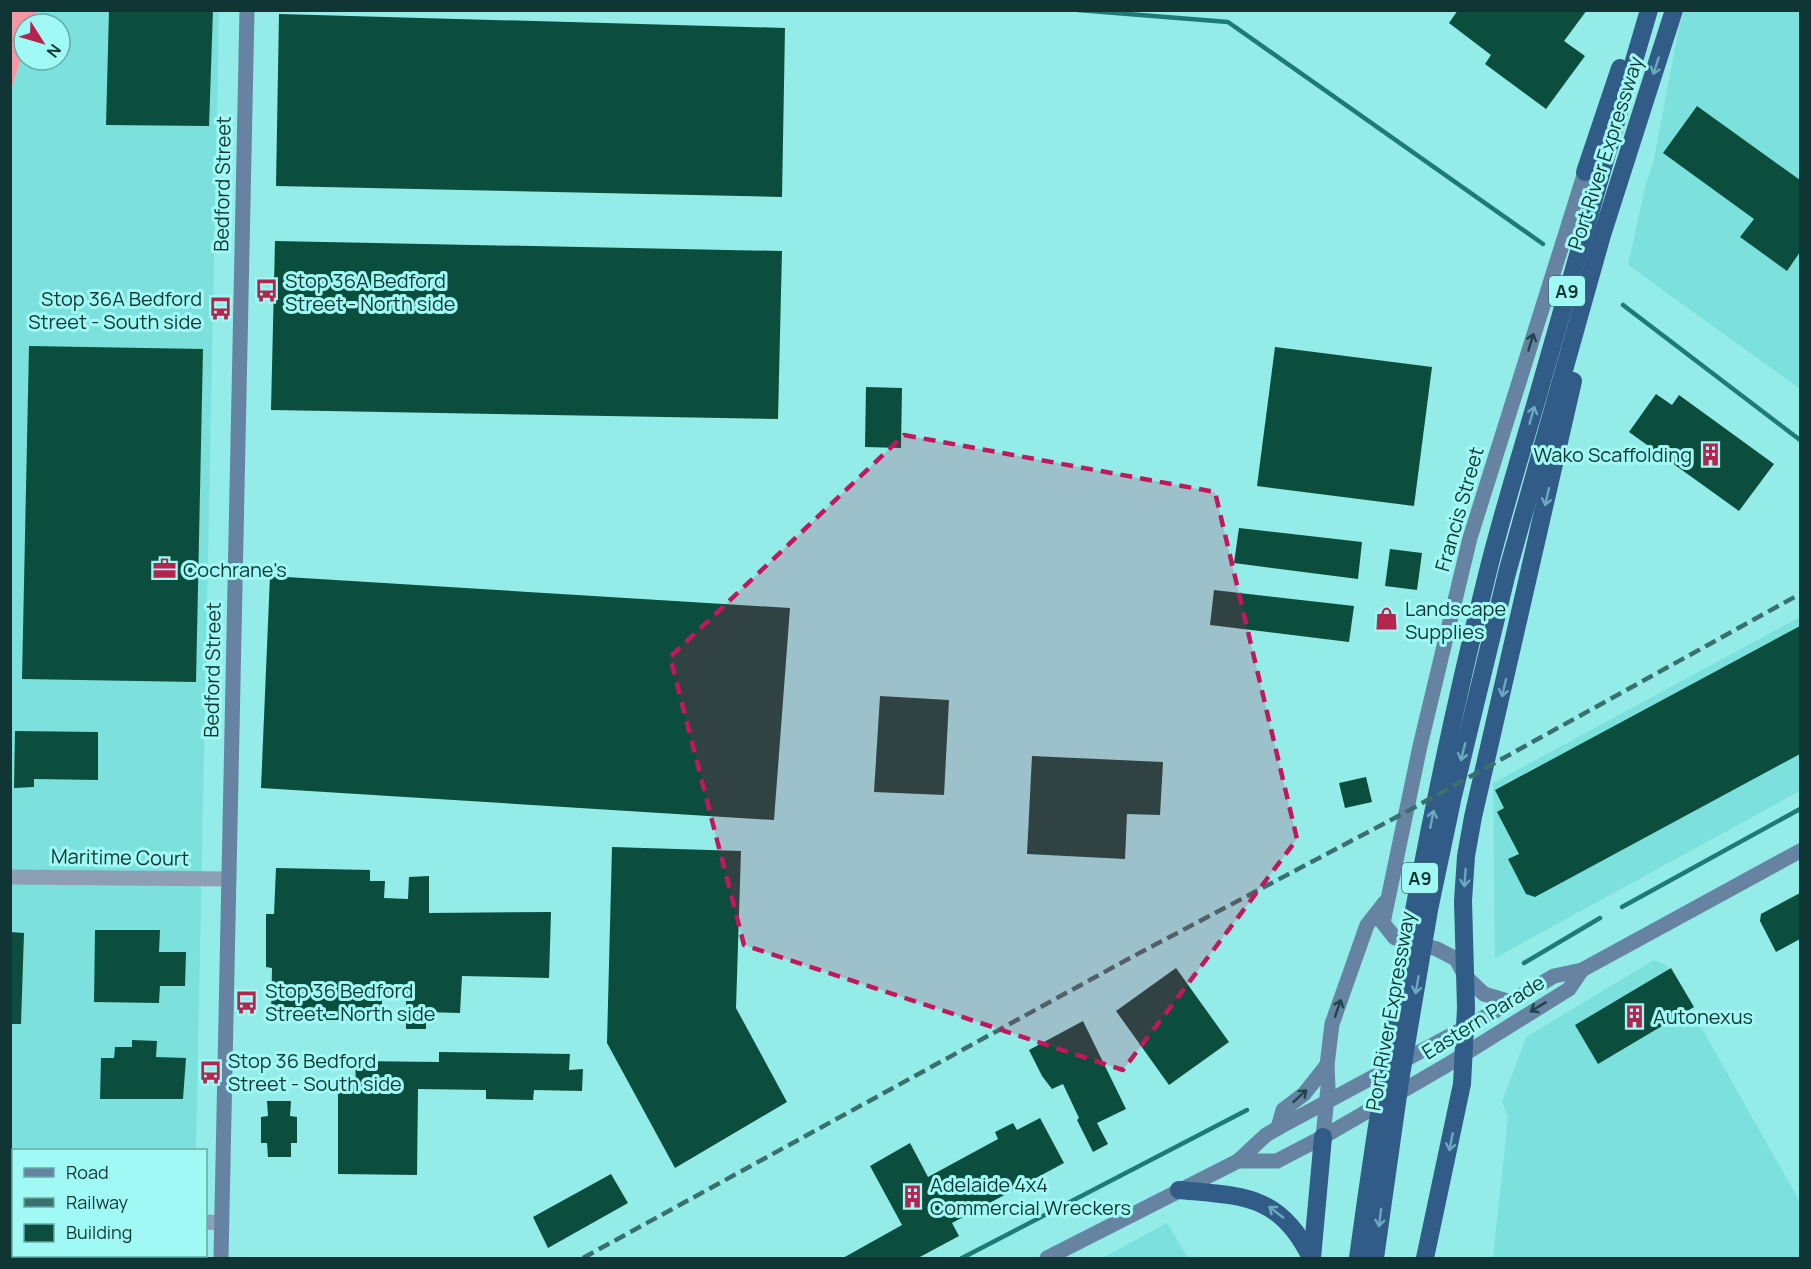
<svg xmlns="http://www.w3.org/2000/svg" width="1811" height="1269" font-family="Manrope,sans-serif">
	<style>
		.built { fill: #7ce1dc }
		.green { fill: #f896a4 }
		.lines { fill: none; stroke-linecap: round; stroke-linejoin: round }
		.stream { stroke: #1e7a76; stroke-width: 4.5 }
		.building { fill: #0c4e3d }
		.street { stroke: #8c9fb5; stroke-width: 15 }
		.secondary { stroke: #6683a2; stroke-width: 15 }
		.highway { stroke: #325c88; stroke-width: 18 }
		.rail { stroke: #39706d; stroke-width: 4.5; stroke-dasharray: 12 6; stroke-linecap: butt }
		.oneway { stroke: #69aabe }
		.oneway2 { stroke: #20454a }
		.marked { fill: #c2185b; fill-opacity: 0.2; stroke: #c2185b; stroke-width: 4.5; stroke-dasharray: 12 8; stroke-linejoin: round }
		.labels { text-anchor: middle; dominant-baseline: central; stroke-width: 6; stroke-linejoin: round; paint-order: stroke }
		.shield { fill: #a0f9f4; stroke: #3a706e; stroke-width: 1.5 }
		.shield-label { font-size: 18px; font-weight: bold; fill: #0f3634 }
		.street-label { font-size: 20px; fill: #0f3634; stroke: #a0f9f4 }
		.poi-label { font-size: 20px; fill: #0f3634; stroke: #a0f9f4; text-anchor: start }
	</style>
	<rect width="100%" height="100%" fill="#93ece7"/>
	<g class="built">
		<path d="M36 11H219L196 1150H14V1256H194V1258H11V91L24 48V60H60V24H32Z"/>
		<path d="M1684 11H1800V389L1628 265 1645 188 1654 159 1679 27Z"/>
		<path d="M1800 617V791L1495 958 1493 783Z"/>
		<path d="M1654 960 1666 965 1800 1202V1258H1493L1508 1117 1502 1102 1526 1037Z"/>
		<path d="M1167 1223 1188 1258H1102Z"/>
	</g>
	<path class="green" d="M11 10 36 11 32 24H24V48L11 91Z"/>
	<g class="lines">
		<g class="stream">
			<path d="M1078 10 1228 22 1543 244"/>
			<path d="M1623 305 1800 440"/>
			<path d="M1622 907 1800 809"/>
			<path d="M1524 963 1600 918"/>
			<path d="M962 1258 1247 1110"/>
		</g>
	</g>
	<g class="building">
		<path d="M109 10H213L209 126 106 125Z"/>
		<path d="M1458 10H1587L1564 41 1585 56 1546 109 1485 64 1491 55 1449 23Z"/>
		<path d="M279 14 785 28 782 197 276 186Z"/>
		<path d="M1697 106 1800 180V252L1787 271 1740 237 1754 219 1663 153Z"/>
		<path d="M275 241 782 251 778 419 271 410Z"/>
		<path d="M29 346 203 349 196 682 22 679Z"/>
		<path d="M1275 347 1432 367 1414 506 1257 486Z"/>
		<path d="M866 387 902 388 901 448 865 447Z"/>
		<path d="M1656 394 1672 405 1679 395 1774 464 1739 511 1629 432Z"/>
		<path d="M1239 528 1362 542 1358 579 1234 563Z"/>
		<path d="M1390 549 1422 553 1417 590 1385 586Z"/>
		<path d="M270 576 790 608 774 820 261 788Z"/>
		<path d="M1214 590 1354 606 1349 642 1210 625Z"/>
		<path d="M1800 626V754L1535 897 1526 894 1508 859 1519 854 1497 812 1504 808 1495 790Z"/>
		<path d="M880 696 949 700 944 795 874 792Z"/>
		<path d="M15 731 98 732V780L34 779V787L14 788Z"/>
		<path d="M1032 756 1163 762 1160 815 1127 814 1125 859 1027 854Z"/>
		<path d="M1366 777 1372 802 1345 808 1339 783Z"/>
		<path d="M612 847 741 851 736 1008 787 1102 675 1168 607 1043Z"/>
		<path d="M276 868 370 870V881H385L384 898 408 899 409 877 429 876V913L551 912 549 978 462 976 460 1013 426 1012V1029H406V993L382 992V1008H367V1020H271L272 968 266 967V914H274Z"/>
		<path d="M1800 893V939L1776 952 1760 921 1761 914Z"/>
		<path d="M95 930H160L159 952H186L185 986H160L159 1003 94 1002Z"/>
		<path d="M10 932 24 933 21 1024H10Z"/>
		<path d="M1176 968 1229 1042 1169 1085 1116 1011Z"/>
		<path d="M1671 968 1694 1007 1598 1064 1575 1025Z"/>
		<path d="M1083 1021 1126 1109 1097 1123 1108 1144 1093 1152 1077 1120 1079 1118 1063 1084 1052 1089 1042 1076 1029 1050Z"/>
		<path d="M132 1040 157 1041 156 1057 186 1058 183 1099H100L101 1058H114L115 1047H132Z"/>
		<path d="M439 1052 570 1054 569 1070 583 1069 582 1091 534 1090 533 1100 486 1099V1090L418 1089 417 1175 338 1174V1083H356L355 1061 439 1062Z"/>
		<path d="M267 1101H291L290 1116 297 1117V1143H291V1157H268L267 1143H261V1117L268 1116Z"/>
		<path d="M1040 1118 1064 1163 952 1223 959 1236 918 1258H843L902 1225 870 1166 910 1143 928 1177 998 1139 995 1132 1013 1123 1017 1130Z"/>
		<path d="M611 1174 628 1203 548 1248 533 1217Z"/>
	</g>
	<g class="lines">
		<g class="street">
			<path d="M10 877 229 879"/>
			<path d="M10 1219H14"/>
			<path d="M206 1222 222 1223"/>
		</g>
		<g class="secondary">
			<path d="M1511 1002 1484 994 1465 976 1456 959 1437 949 1395 938 1383 923 1420 746 1470 538 1585 172"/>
			<path d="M1278 1128 1283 1110 1304 1094 1327 1065"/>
			<path d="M1323 1137 1328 1087 1327 1065 1332 1024 1367 925 1385 902"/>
			<path d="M1238 1161H1277L1323 1137 1447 1065 1569 989 1582 970"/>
			<path d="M221 1258 247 10"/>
			<path d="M1047 1258 1238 1161 1266 1135 1278 1128 1483 1018 1554 976 1582 970 1800 851"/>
		</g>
		<g class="highway">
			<path d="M1585 172 1620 68"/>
			<path d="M1179 1190C1243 1196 1280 1194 1311 1258"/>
			<path d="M1312 1258 1323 1137"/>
			<path d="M1358 1258C1389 1028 1431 800 1487 575 1502 514 1521 454 1538 395 1574 266 1611 138 1649 10"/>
			<path d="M1375 1258 1400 1081 1429 910 1453 796 1507 573 1602 235 1674 10"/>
			<path d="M1425 1258 1462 1084 1466 1008 1463 901 1466 856 1473 817 1573 381"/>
		</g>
		<path class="rail" d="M583 1258 1130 958 1406 812 1800 594"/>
	</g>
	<defs><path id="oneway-shaft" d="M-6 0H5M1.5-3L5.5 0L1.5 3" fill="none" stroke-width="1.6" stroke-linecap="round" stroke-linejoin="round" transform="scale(1.5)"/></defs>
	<g class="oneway">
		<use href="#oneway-shaft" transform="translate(1656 66) rotate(108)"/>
		<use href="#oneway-shaft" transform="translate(1532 415) rotate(-74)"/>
		<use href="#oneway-shaft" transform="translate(1547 497) rotate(103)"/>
		<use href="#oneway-shaft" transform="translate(1504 688) rotate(103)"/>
		<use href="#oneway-shaft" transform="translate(1463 752) rotate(104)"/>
		<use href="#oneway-shaft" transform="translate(1432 819) rotate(-79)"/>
		<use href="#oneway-shaft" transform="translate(1465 878) rotate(94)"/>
		<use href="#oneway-shaft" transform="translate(1417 985) rotate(100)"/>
		<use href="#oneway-shaft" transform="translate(1451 1142) rotate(101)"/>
		<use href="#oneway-shaft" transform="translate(1276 1212) rotate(-142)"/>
		<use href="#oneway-shaft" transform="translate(1380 1218) rotate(97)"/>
	</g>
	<g class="oneway2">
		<use href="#oneway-shaft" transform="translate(1531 342) rotate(-73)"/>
		<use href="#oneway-shaft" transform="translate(1538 1007) rotate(149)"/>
		<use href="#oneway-shaft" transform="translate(1338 1008) rotate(-71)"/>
		<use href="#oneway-shaft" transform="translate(1300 1096) rotate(-42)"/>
	</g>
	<path class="marked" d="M904 435 1215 492 1297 839 1123 1070 744 945 670 657Z"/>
	<defs>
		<symbol id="bus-bare" viewBox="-9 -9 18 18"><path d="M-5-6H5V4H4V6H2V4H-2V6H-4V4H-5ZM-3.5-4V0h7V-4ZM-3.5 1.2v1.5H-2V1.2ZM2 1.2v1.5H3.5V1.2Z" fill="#b5244c" stroke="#a0f9f4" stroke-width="2.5" paint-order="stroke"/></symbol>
		<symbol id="building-bare" viewBox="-9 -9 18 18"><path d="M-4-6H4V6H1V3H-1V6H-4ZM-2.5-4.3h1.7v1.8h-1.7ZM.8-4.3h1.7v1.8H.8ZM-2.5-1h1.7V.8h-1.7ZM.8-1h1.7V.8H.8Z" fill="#b5244c" stroke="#a0f9f4" stroke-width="2.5" paint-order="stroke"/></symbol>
		<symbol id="office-bare" viewBox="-9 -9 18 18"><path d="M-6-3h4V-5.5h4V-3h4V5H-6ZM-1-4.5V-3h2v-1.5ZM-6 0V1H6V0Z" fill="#b5244c" stroke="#a0f9f4" stroke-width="2.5" paint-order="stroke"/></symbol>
		<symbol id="shop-bare" viewBox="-9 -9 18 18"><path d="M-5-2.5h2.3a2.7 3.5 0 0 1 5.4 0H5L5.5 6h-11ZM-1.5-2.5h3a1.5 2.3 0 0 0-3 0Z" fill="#b5244c" stroke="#a0f9f4" stroke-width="2.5" paint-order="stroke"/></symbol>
	</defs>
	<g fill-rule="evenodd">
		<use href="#bus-bare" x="250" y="274" width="33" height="33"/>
		<use href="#bus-bare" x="204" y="292" width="33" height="33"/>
		<use href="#building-bare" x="1694" y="438" width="33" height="33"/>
		<use href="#office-bare" x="148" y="552" width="33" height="33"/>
		<use href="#shop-bare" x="1370" y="602" width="33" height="33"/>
		<use href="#bus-bare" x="230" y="986" width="33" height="33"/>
		<use href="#building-bare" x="1618" y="1000" width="33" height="33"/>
		<use href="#bus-bare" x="194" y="1056" width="33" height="33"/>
		<use href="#building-bare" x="896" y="1180" width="33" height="33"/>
	</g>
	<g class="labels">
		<g class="shield">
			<rect x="1549" y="276" width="36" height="30" rx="4.5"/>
			<rect x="1402" y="863" width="36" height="30" rx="4.5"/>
		</g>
		<g class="shield-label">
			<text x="1567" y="291">A9</text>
			<text x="1420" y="878">A9</text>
		</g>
		<g class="street-label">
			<text transform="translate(1605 153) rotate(-72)">Port River Expressway</text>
			<text transform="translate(222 184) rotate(-89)">Bedford Street</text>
			<text transform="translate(1459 509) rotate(-74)">Francis Street</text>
			<text transform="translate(212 670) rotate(-89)">Bedford Street</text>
			<text transform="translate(120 857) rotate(1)">Maritime Court</text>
			<text transform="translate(1390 1011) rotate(-80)">Port River Expressway</text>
			<text transform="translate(1483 1017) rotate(-32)">Eastern Parade</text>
		</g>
		<g class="poi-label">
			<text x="285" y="280">Stop 36A Bedford<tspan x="285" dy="23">Street - North side</tspan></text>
			<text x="202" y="298" text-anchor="end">Stop 36A Bedford<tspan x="202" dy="23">Street - South side</tspan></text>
			<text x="1692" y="454" text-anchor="end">Wako Scaffolding</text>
			<text x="183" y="569">Cochrane's</text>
			<text x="1405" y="608">Landscape<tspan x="1405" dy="23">Supplies</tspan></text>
			<text x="265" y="990">Stop 36 Bedford<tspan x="265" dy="23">Street - North side</tspan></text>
			<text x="1653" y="1016">Autonexus</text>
			<text x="228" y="1060">Stop 36 Bedford<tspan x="228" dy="23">Street - South side</tspan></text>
			<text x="930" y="1184">Adelaide 4x4<tspan x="930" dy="23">Commercial Wreckers</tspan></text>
		</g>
	</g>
	<rect width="1811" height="1269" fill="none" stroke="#0f3634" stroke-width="24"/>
	<rect x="12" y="1149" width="195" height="108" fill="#a0f9f4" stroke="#66aba7" stroke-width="1.5"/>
	<rect x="24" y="1168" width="30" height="9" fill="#6683a2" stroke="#66aba7" stroke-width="1.5"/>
	<text x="66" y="1179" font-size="18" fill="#0f3634">Road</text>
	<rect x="24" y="1198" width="30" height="9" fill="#39706d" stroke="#66aba7" stroke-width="1.5"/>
	<text x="66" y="1209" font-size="18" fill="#0f3634">Railway</text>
	<rect x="24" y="1224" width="30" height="18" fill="#0c4e3d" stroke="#66aba7" stroke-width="1.5"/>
	<text x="66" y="1239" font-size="18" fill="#0f3634">Building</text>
	<g transform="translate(42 42) rotate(127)"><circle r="28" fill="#a0f9f4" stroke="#66aba7" stroke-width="1.5"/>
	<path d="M0-4.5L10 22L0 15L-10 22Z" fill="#b5244c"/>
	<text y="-9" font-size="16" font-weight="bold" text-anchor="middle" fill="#0f3634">N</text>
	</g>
</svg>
